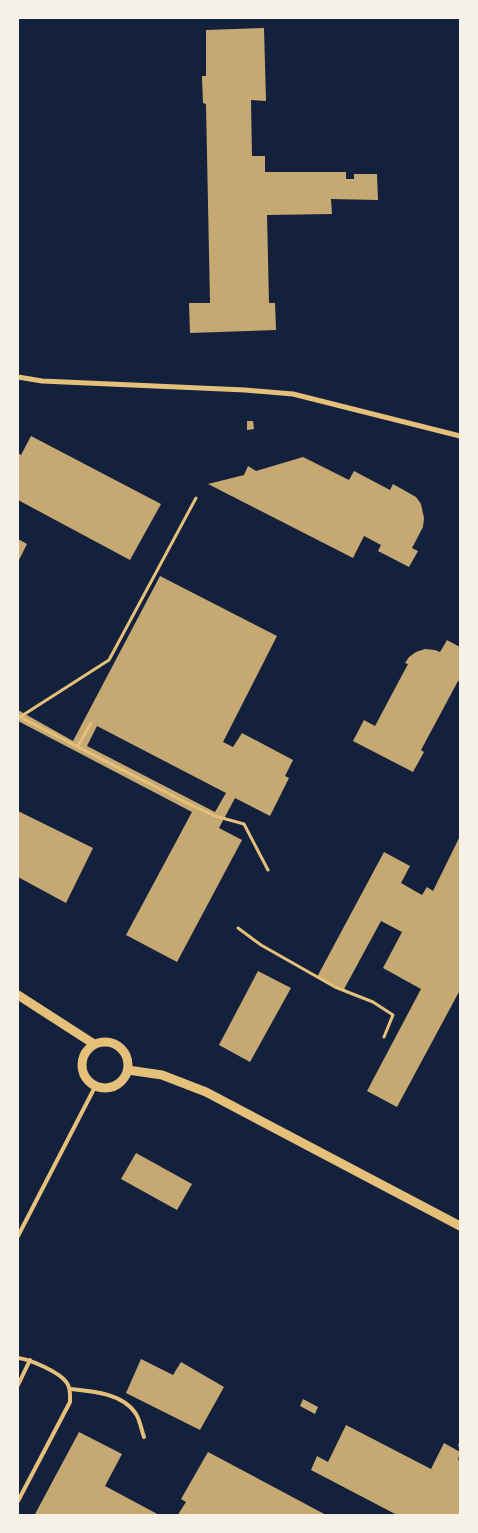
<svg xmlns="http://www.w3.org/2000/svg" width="478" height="1533" font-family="Jost,sans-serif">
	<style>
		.building { fill: #c6a872; fill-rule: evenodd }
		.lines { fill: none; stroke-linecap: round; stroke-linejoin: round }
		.path { stroke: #e5c07b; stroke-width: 3 }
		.service { stroke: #e5c07b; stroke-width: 4 }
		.minor { stroke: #e5c07b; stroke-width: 5 }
		.tertiary { stroke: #e5c07b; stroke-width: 9 }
	</style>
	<rect width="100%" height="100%" fill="#14213d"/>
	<g class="building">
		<path d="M264 28 266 101 251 100 252 156H265V172H346V179H354V174H377L378 200 331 199 332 214 267 215 269 303H275L276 330 190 333 189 303H210L206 104 203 103 202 78V76H206V30Z"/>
		<path d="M247 421H253L254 429 247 430Z"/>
		<path d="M31 436 161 504 130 560 18 500V453L21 455Z"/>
		<path d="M303 457 349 480 354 471 390 490 393 484 416 497 421 504 424 518 423 527 412 548 418 551 409 567 378 551 381 545 364 536 353 558 208 484 244 475 248 466 256 471Z"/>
		<path d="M18 539 27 544 18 562Z"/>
		<path d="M160 576 277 636 223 742 233 747 242 733 293 760 285 776 289 778 270 816 235 798 219 828 242 840 177 962 126 935 192 812 18 721V710L73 741ZM97 726 226 793 215 812 87 746Z"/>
		<path d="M447 640 460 647V682L458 681 421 750 424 752 413 772 353 741 364 720 375 726 408 664 405 663 409 657 416 652 425 649 435 650 440 652Z"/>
		<path d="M18 811 93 848 66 903 18 877Z"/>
		<path d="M460 836V990L397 1107 367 1091 421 989 383 968 402 932 381 921 343 991 317 977 384 852 410 866 401 883 422 895 427 887 433 891Z"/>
		<path d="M258 971 291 988 250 1062 219 1045Z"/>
		<path d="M136 1153 192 1184 177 1210 121 1179Z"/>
		<path d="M141 1359 173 1375 181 1362 224 1387 200 1430 126 1393Z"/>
		<path d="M303 1399 318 1407 315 1414 300 1406Z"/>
		<path d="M346 1425 431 1469 444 1443 460 1452 458 1460 460 1461V1516H399L311 1470 317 1456 328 1462Z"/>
		<path d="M79 1432 122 1454 105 1486 161 1516H34Z"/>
		<path d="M208 1452 328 1516H212L208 1514V1516H177L186 1502 181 1499Z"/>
	</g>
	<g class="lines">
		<g class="path">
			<path d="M18 716 187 803 215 816 244 824 268 870"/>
			<path d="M20 717 109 660 196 498"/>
			<path d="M78 746 91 723"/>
			<path d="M238 928 261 945 335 987 373 1002 393 1015 384 1037"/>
			<path d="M460 1446V1444"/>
		</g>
		<g class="service">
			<path d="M18 1236 96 1085"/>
			<path d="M18 1358C29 1359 60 1372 67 1383 71 1389 70 1395 70 1402L18 1501"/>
			<path d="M18 1385 30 1360"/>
			<path d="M70 1389C91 1391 123 1393 136 1414 140 1420 141 1429 144 1437"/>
		</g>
		<path class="minor" d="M18 377 42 381 245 390 293 394 460 436"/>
		<g class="tertiary">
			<path d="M18 995 94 1044"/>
			<circle cx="105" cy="1065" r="23"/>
			<path d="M128 1070 162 1075 206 1092 460 1226"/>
		</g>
	</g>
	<rect width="478" height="1533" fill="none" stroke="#f6f1e7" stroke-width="38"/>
</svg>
